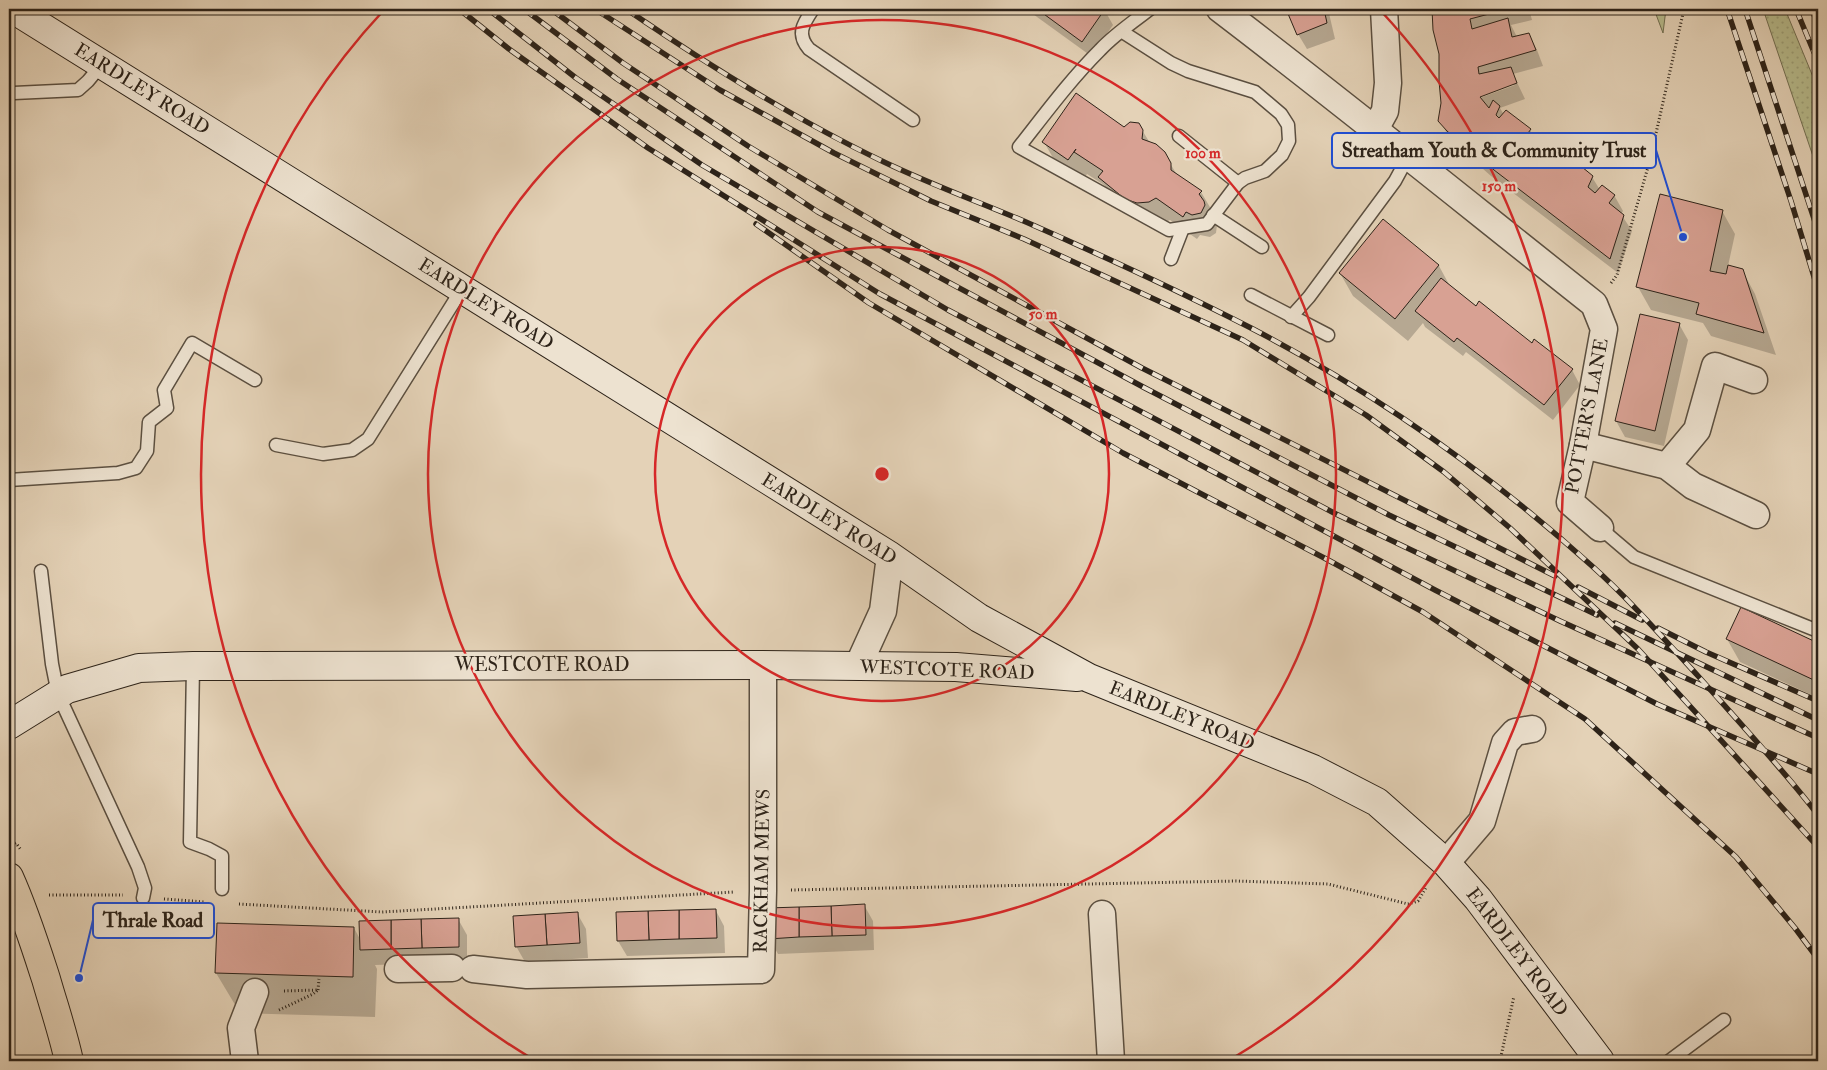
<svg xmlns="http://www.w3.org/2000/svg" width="1827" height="1070" font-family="'IM FELL Double Pica',serif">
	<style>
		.grass { fill: url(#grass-dots); stroke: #726f52 }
		.forest { fill: url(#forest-crowns); stroke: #726f52 }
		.shadow { fill: #0003; fill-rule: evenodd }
		.building { fill: #d8a193; stroke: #2d2319 }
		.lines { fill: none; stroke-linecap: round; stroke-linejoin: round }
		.lane-casing { stroke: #5b4f40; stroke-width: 15 }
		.street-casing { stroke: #5b4f40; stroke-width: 29 }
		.secondary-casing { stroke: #2d2319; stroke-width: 30 }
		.primary-casing { stroke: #2d2319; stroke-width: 30 }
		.path { stroke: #2d2319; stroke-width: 3; stroke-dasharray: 1 2.5; stroke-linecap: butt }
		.lane { stroke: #ede2d0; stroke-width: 12 }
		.street { stroke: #ede2d0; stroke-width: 26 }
		.secondary { stroke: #ede2d0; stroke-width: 28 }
		.primary { stroke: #e4d2b7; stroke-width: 28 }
		.rail-casing { stroke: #2d2319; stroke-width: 5.5 }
		.rail { stroke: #ede2d0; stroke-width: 4; stroke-dasharray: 11; stroke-linecap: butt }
		.ring { fill: none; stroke: #d62828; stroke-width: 2.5 }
		.labels { text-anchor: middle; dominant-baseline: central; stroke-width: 4.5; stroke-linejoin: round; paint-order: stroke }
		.street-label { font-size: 19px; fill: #2d2319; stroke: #ede2d0 }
		.centre { fill: #d62828; stroke: #ede2d0; stroke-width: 2.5 }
		.ring-label { font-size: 15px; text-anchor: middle; font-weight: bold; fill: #d62828; stroke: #ede2d0; stroke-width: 4.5; stroke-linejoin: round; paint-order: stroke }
		.leader { fill: none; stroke: #1d4ed8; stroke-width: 2 }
		.callout-dot { fill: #1d4ed8; stroke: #ede2d0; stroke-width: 2 }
		.callout { fill: #ede2d0; stroke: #1d4ed8; stroke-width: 2 }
		.callout-label { font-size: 20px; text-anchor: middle; font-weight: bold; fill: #2d2319 }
	</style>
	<defs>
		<pattern id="grass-dots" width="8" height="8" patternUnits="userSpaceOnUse" patternTransform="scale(1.25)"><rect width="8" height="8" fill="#b7bb8c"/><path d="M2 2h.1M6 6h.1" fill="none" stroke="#9ea078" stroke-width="1.8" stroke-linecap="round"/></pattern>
		<pattern id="forest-crowns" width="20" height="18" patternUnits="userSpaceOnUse" patternTransform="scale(1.25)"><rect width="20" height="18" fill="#b7bb8c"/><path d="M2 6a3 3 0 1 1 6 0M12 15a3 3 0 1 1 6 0" fill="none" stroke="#9ea078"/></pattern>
	</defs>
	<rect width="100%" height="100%" fill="#e4d2b7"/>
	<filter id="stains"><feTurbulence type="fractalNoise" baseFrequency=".004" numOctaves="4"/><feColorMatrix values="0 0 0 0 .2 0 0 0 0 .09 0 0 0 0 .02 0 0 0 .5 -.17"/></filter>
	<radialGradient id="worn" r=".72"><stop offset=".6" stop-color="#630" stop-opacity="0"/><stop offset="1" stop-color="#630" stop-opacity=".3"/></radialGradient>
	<path class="grass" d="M1763 9H1785L1818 89V171Z"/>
	<path class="forest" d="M1654 9H1666L1663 33Z"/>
	<g class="shadow">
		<path d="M1026 9H1104L1113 25 1091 56Z"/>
		<path d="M1287 9H1328L1335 39 1307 49 1298 34Z"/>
		<path d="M1433 9H1529L1532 20 1511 25 1517 37 1529 35 1537 50 1543 66 1513 74 1525 99 1500 108 1504 115 1530 130 1536 140 1561 153 1568 164 1592 177 1600 190 1614 195 1623 211 1621 214 1632 231 1618 273 1491 176 1457 146 1449 137 1440 121 1443 103 1440 54 1434 30ZM1509 85H1515L1474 100 1473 98Z"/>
		<path d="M1124 128 1142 130 1150 143 1164 153 1177 175 1201 192 1214 214 1212 217 1217 225 1216 233 1210 237 1200 235 1197 239 1170 220 1162 224 1151 225 1140 221 1113 200 1104 185 1087 174 1082 182 1057 165 1044 142Z"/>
		<path d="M1722 211 1735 234 1728 266 1742 270 1755 294 1776 355 1711 336 1703 323 1651 310 1638 287Z"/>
		<path d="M1383 221 1439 266 1451 288 1477 308 1572 370 1580 385 1553 420 1466 352 1463 356 1425 327 1423 323 1408 341 1353 296 1340 273Z"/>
		<path d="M1679 324 1688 340 1664 446 1625 437 1616 421Z"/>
		<path d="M1742 608 1818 644V698L1740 662 1727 639Z"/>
		<path d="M864 905 873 921 874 950 778 954 769 938Z"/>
		<path d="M716 911 724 926 725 953 627 956 618 941Z"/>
		<path d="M577 913 586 929 588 958 525 962 516 946Z"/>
		<path d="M458 919 467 935V962L375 965 377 969 375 1017 240 1013 216 973 354 928 361 941Z"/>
	</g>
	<g class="building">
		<path d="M1037 9H1105L1082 42Z"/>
		<path d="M1286 9H1324L1327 23 1297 35Z"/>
		<path d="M1432 9H1508L1470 19 1472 29 1508 18 1512 37 1529 33 1536 50 1478 67 1479 74 1511 67 1517 83 1480 97 1489 108 1493 100 1500 106 1496 115 1499 118 1506 110 1531 129 1525 137 1532 144 1537 135 1562 153 1556 160 1564 166 1571 158 1593 176 1588 187 1595 193 1602 185 1615 195 1609 203 1624 215 1610 259 1481 160 1447 131 1438 121 1441 103 1439 81V54L1433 30Z"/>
		<path d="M1076 93 1124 127 1130 122 1139 123 1143 130 1142 139 1156 144 1165 152 1171 163V170L1202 191 1199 194 1204 201 1205 205 1201 213 1192 215 1186 212 1183 217 1156 198 1149 202 1137 203 1125 199 1098 177 1103 171 1074 152 1076 149 1068 160 1042 142Z"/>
		<path d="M1660 194 1723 210 1710 271 1726 274 1728 265 1743 269 1764 333 1696 314 1699 303 1636 287Z"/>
		<path d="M1383 219 1439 265 1395 319 1339 273Z"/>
		<path d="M1441 278 1476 306 1479 301 1532 343 1534 339 1573 369 1544 405 1457 338 1454 342 1415 311Z"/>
		<path d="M1640 314 1680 323 1655 431 1615 421Z"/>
		<path d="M1741 607 1818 643V682L1726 639Z"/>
		<path d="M865 904 866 935 832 936 831 906Z"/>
		<path d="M831 906 832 936 799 937V907Z"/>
		<path d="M799 907V937L768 939 767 908Z"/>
		<path d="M716 909 717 938 679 939V910Z"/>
		<path d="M679 910V939L649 940 648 911Z"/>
		<path d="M648 911 649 940 617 941 616 912Z"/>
		<path d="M578 912 580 943 547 945 545 914Z"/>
		<path d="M545 914 547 945 515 947 513 916Z"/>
		<path d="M459 918V947L422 948 421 919Z"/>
		<path d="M421 919 422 948 391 949V920Z"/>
		<path d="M391 920V949L360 950 359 921Z"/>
		<path d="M217 923 354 927 353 977 215 973Z"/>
	</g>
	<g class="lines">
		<defs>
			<g id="lane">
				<path d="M813 9C803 24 796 34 809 49L913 120"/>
				<path d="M1121 31 1171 63 1188 71 1255 92 1281 114 1288 125 1289 141 1282 155 1265 171 1245 178 1238 183 1207 224 1169 230 1019 147C1045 114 1070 80 1100 50 1115 34 1133 22 1150 9"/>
				<path d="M14 93 78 90 88 81 102 64"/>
				<path d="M1179 136 1238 183"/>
				<path d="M1213 215 1262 247"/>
				<path d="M1171 259 1183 228"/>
				<path d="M1251 295 1328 335"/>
				<path d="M1291 317 1309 297 1395 181 1408 157"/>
				<path d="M276 445 323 454 352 450 368 439 462 289"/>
				<path d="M9 480 118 473 136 468 147 451 149 422 167 408 164 390 192 343 255 380"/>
				<path d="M1600 528 1634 557 1818 631"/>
				<path d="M41 571 52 664 58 694 138 867 145 888 143 898"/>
				<path d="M193 666 190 842 209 849 222 856V889"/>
				<path d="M1669 1061 1724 1020"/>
			</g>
			<g id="street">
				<path d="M1220 9C1346 105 1469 205 1594 304L1604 329 1583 445 1570 502 1600 528"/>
				<path d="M1374 131 1385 111 1388 83 1384 9"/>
				<path d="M1583 445 1667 466 1693 486 1756 515"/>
				<path d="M1667 466 1697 430 1715 366 1754 380"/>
				<path d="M858 666 883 611 890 556"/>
				<path d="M1446 863 1482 821 1505 743 1515 732 1532 729"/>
				<path d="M1102 914 1111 1061"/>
				<path d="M398 969 452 968"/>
				<path d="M473 969 527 975 761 970 763 891V665"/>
				<path d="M245 1061 241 1028 255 992"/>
			</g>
			<g id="secondary">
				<path d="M13 9 890 556 979 618 1089 678 1313 769 1377 802 1446 863 1478 899 1600 1061"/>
				<path d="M9 725 67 689 139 668 193 666 763 665 956 667 1077 677"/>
			</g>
			<path id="primary" d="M9 877C24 910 35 945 46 979 54 1007 63 1033 69 1061"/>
		</defs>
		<use href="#lane" class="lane-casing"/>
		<use href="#street" class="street-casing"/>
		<use href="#secondary" class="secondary-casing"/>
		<use href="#primary" class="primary-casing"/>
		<g class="path">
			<path d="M1611 283 1617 275 1650 160 1684 9"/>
			<path d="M9 847 16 843 21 850"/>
			<path d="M791 890 1236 881 1328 884 1408 904 1418 901 1427 886"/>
			<path d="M49 895H123"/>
			<path d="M164 899 205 902"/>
			<path d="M239 904 382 912 734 892"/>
			<path d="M318 990 319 979"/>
			<path d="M279 1010 313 994 318 990 283 991"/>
			<path d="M1500 1061 1514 996"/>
		</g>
		<use href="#lane" class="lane"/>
		<use href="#street" class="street"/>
		<use href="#secondary" class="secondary"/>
		<use href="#primary" class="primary"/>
		<defs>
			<g id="rail">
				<path d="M459 9 509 49 648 148 880 294 1435 590 1657 704 1818 774"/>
				<path d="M488 9 576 78 702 165 948 310 1336 514 1560 621 1818 738"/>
				<path d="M524 9 617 79 818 212 1145 388 1389 515 1597 615"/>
				<path d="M551 9 623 63 748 146 888 230 1142 368 1555 576"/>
				<path d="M595 9 720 90 834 153 931 201 1024 239 1243 340 1366 415 1444 472 1510 528 1638 649 1818 847"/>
				<path d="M626 9C708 65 794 119 884 162 930 184 979 202 1026 222 1101 255 1177 290 1251 328 1374 392 1489 473 1592 566 1630 600 1664 639 1699 677 1739 722 1781 767 1818 815"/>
				<path d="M1727 9 1791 201 1818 290"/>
				<path d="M1745 9 1818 231"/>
				<path d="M1796 9 1818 62"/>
				<path d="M1812 9 1818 26"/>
				<path d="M756 224 869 303 1123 453 1330 561 1423 612 1585 719 1736 857 1795 928 1818 959"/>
				<path d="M1578 587 1642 620"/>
				<path d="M1615 623 1818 720"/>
				<path d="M1658 628 1706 652 1818 701"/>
			</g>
		</defs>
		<use href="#rail" class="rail-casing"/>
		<use href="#rail" class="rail"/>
	</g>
	<g class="ring">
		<circle cx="882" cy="474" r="227"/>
		<circle cx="882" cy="474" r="454"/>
		<path d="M536 1061A681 681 0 0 1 384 10M1380 10A681 681 0 0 1 1228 1061"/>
	</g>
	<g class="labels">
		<g class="street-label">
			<text transform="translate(142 89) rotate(32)">EARDLEY ROAD</text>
			<text transform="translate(486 304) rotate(32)">EARDLEY ROAD</text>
			<text transform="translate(1587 416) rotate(-79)">POTTER'S LANE</text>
			<text transform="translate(829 519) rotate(32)">EARDLEY ROAD</text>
			<text x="542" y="665">WESTCOTE ROAD</text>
			<text transform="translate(947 670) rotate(2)">WESTCOTE ROAD</text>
			<text transform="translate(1182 716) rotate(22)">EARDLEY ROAD</text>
			<text transform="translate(762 871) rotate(-89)">RACKHAM MEWS</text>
			<text transform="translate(1517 952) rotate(53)">EARDLEY ROAD</text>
		</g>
	</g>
	<circle cx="882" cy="474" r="8" class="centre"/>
	<g class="ring-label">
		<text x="1203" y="158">100 m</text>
		<text x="1499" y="191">150 m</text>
		<text x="1043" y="319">50 m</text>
	</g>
	<path class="leader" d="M1683 237L1656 150M79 978L93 920"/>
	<g class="callout-dot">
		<circle cx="1683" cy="237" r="5"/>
		<circle cx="79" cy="978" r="5"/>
	</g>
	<g class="callout">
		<rect x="1332" y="133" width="324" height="35" rx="5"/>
		<rect x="93" y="903" width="121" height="35" rx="5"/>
	</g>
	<g class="callout-label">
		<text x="1494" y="157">Streatham Youth &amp; Community Trust</text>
		<text x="153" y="927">Thrale Road</text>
	</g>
	<rect width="1827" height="1070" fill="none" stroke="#e4d2b7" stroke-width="30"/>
	<rect x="10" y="10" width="1807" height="1050" fill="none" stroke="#2d2319" stroke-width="2.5"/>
	<rect x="15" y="15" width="1797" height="1040" fill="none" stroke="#2d2319"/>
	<rect width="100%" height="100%" filter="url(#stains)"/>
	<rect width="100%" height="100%" fill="url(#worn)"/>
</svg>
